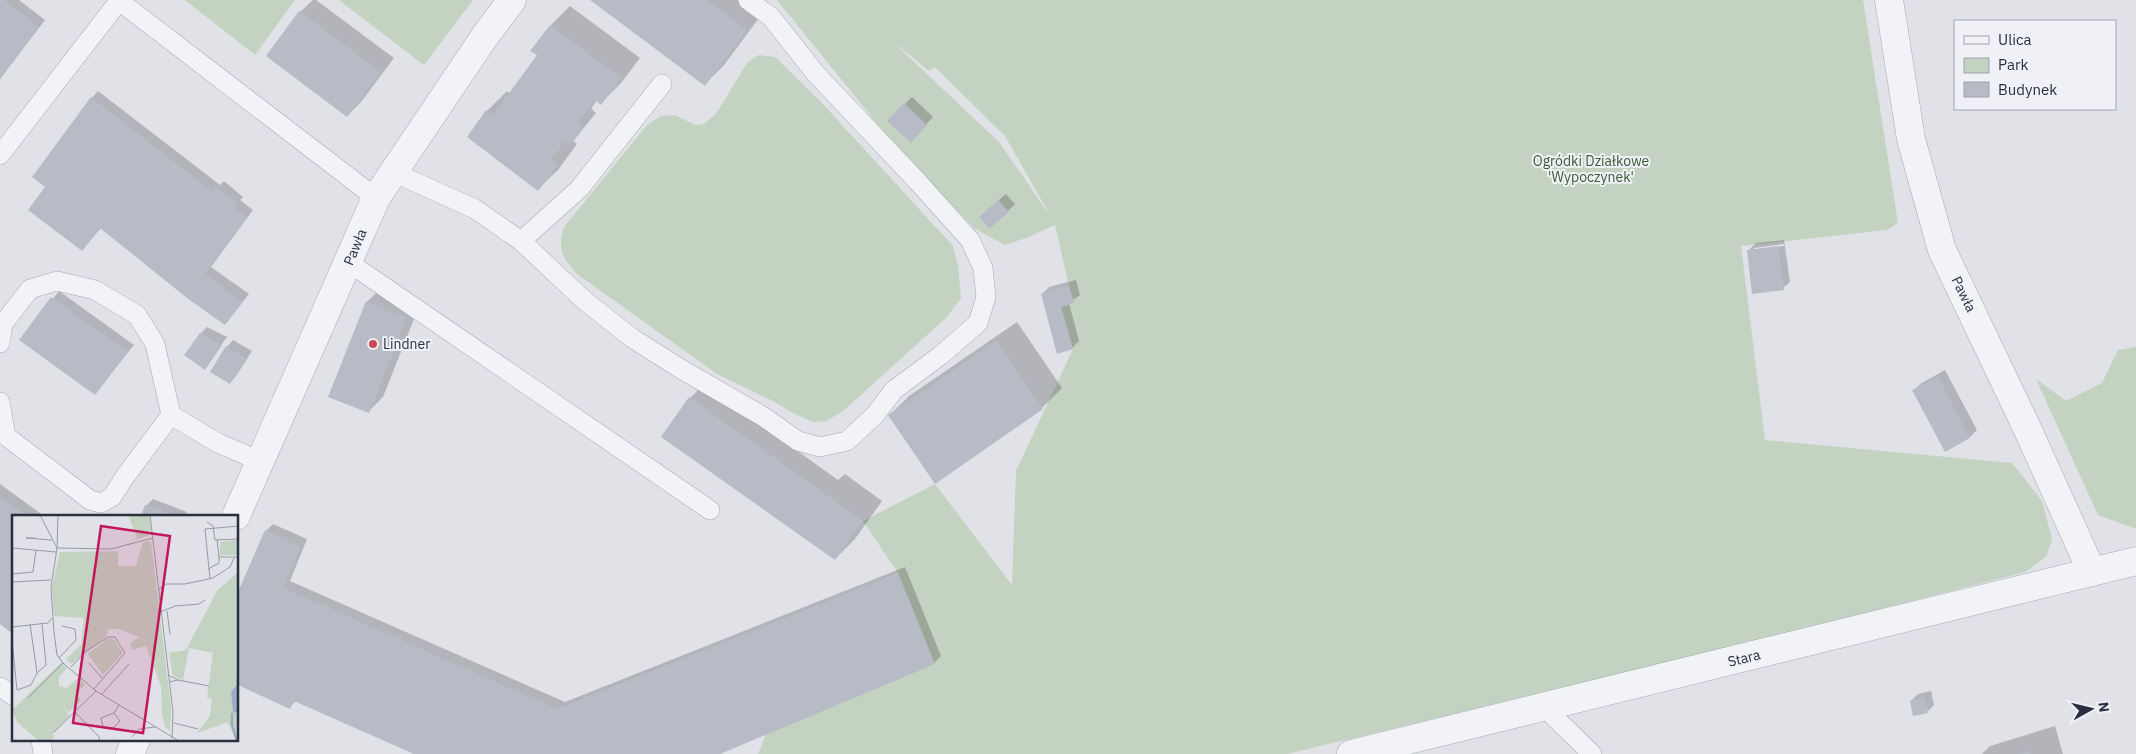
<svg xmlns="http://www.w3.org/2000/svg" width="2136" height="754" font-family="'IBM Plex Sans',sans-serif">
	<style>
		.green { fill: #c4d2c1; fill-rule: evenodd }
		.shadow { fill: #0003; fill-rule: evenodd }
		.building { fill: #b7bbc5 }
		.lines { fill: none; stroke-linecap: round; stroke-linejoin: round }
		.service-casing { stroke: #a5a9b2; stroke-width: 20 }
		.minor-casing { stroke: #a5a9b2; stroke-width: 29 }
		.service { stroke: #f2f3f7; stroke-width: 19 }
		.minor { stroke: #f2f3f7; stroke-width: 28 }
		.poi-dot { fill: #c74b51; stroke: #eff1f6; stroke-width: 2 }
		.labels { text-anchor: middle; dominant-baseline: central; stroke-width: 4; stroke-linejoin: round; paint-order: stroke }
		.park-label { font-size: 14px; fill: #3a5a37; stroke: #eff1f6 }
		.street-label { font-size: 14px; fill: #292f3f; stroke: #eff1f6 }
		.poi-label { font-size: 14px; fill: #292f3f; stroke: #eff1f6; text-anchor: start }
		.inset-river { fill: none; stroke: #9cadc6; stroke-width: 2.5 }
		.inset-road { fill: none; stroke: #979aa4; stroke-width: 1 }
		.view { fill: #c2185b; fill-opacity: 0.15; stroke: #c2185b; stroke-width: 2.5 }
		.inset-edge { fill: none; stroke: #292f3f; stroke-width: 2.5 }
	</style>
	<rect width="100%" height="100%" fill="#e0e2e8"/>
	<g class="green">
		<path d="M185 0H295L255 55Z"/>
		<path d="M339 0H473L424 65Z"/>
		<path d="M777 0H1863L1898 223 1887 230 1741 246 1765 440 2012 463 2042 501 2052 539 2046 557 2025 572 1707 653 1287 754H758L766 734 934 664 898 573 863 521 935 484 1012 585 1016 471 1073 349 1061 307 1073 303 1055 225 1029 237 1005 245 974 228 892 142ZM892 41 929 71 935 67 1005 136 1051 217 999 142ZM998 200 1009 212 989 229 979 217Z"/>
		<path d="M759 55 775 57 821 102 953 246 958 266 961 298 947 317 842 412 826 421 813 422 791 412 775 402 717 374 577 274C562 257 557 250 564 227L647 125 661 116 675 115 695 125 704 124 716 114 747 63Z"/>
		<path d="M2136 347V529L2098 515 2036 379 2066 401 2102 383 2118 350Z"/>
	</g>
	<g class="shadow">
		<path d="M0 0H19L45 20 0 79Z"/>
		<path d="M313 0H316L394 58 361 102 347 116 300 12Z"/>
		<path d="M592 0H752L765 10 724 65 705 84Z"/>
		<path d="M570 6 640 58 621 83 601 103 597 100 591 109 596 113 573 141 577 144 558 170 538 189 487 111 507 91 510 94 539 55 532 50 551 25Z"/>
		<path d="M98 91 220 185 224 181 243 197 240 200 253 210 211 267 249 294 225 324 101 228 82 250 47 186 92 98Z"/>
		<path d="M912 97 933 117 917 134 888 121Z"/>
		<path d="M1006 194 1015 204 1008 211 987 210Z"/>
		<path d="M1784 240 1790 282 1783 288 1749 250 1756 243ZM1784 244V246L1754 250V248Z"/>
		<path d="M1076 280 1080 295 1069 303 1079 341 1072 348 1042 294 1049 287Z"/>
		<path d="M381 288 420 304 383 397 369 411 367 302Z"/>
		<path d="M59 291 134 345 95 393 21 340Z"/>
		<path d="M1017 322 1062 388 1042 408 889 416 909 396Z"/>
		<path d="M207 327 227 337 205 368 201 333Z"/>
		<path d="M233 340 252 351 236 376 230 383 227 347Z"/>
		<path d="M1945 370 1977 430 1970 437 1945 450 1914 391 1920 384Z"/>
		<path d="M710 378 743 412 838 480 845 474 882 501 855 539 835 559 690 398Z"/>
		<path d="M0 484 44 516H14L0 623Z"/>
		<path d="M153 499 187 512 185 516H142L146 506Z"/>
		<path d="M273 524 307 539 290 581 565 702 905 567 941 656 934 663 717 754H417L296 701 290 707 238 684V595L266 531Z"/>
		<path d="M1931 691 1934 705 1928 711 1911 701 1918 694Z"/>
		<path d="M2055 726 2063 754H1982L1990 746Z"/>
	</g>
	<g class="building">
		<path d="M0 0H4L39 27 0 79Z"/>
		<path d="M590 0H707L747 30 705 86Z"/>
		<path d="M299 11 381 72 347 117 266 56Z"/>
		<path d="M550 25 621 78 601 105 595 100 578 123 583 128 571 145 565 141 551 160 558 164 538 191 467 137 486 110 493 115 537 55 530 51Z"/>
		<path d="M91 97 213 192 216 187 237 204 235 208 247 218 205 274 243 302 225 325 187 298 100 228 82 251 28 210 45 187 32 177Z"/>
		<path d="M904 103 927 125 911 143 887 121Z"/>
		<path d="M998 200 1009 212 989 229 979 217Z"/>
		<path d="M1778 246 1784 290 1752 294 1747 250Z"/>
		<path d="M1069 286 1074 303 1061 307 1073 349 1057 354 1041 294Z"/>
		<path d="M51 297 128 352 95 395 19 340Z"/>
		<path d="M366 301 407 318 369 413 328 397Z"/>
		<path d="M200 333 222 345 205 370 184 355Z"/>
		<path d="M996 341 1043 409 935 484 888 415Z"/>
		<path d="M226 346 246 358 230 384 210 372Z"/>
		<path d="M1938 376 1970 438 1945 452 1912 390Z"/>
		<path d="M689 397 863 521 835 560 661 437Z"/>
		<path d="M0 496 28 516H14V635L0 624Z"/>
		<path d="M145 505 175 516H141Z"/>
		<path d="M265 530 301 546 284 588 557 709 898 573 935 664 720 754H414L294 701 290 709 238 685V592Z"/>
		<path d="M1924 697 1928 713 1913 716 1910 701Z"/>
		<path d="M2030 750 2031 754H2019Z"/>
	</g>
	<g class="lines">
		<defs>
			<g id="service">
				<path d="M118 0 376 198"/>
				<path d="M0 155 119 1"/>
				<path d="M393 172 475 209 521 241 585 301 632 338 681 369 764 417 798 441 820 447 847 441 875 415 894 390 941 355 978 323 986 297 983 268 970 240 918 182 816 74 771 17 748 0"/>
				<path d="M521 241 579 189 662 84"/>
				<path d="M348 262 710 510"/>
				<path d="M0 343 3 324 30 289 57 281 95 290 137 315 155 344 171 415 218 443 262 462"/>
				<path d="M0 402 6 436 90 500 101 503 112 497 124 478 171 415"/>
				<path d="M0 687 14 696"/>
				<path d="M1544 707 1592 754"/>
				<path d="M41 740 43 754"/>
			</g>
			<g id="minor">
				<path d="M1889 0 1911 139 1942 250 2027 428 2092 572"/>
				<path d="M236 516 376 198 485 36 512 0"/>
				<path d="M130 754 136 740"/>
				<path d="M1351 754 2136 561"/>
			</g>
		</defs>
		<use href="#service" class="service-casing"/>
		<use href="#minor" class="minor-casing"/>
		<use href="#service" class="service"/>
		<use href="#minor" class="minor"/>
	</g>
	<circle class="poi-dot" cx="373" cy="344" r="5"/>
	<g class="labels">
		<g class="park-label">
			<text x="1591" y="161">Ogródki Działkowe<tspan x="1591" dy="16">'Wypoczynek'</tspan></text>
		</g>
		<g class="street-label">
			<text transform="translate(355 247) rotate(-67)">Pawła</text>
			<text transform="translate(1964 294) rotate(64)">Pawła</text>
			<text transform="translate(1744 658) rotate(-14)">Stara</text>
		</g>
		<g class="poi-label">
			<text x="383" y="344">Lindner</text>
		</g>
	</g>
	<g transform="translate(12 515)">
		<rect width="226" height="226" fill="#e0e2e8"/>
		<path d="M116 0H137L139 14 136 21 122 25 125 23ZM226 25V40H208V27ZM134 26 139 27 159 192 158 216 153 212 150 198 149 171 134 131 120 135 118 128 127 122 107 114H96L95 121 59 149 54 144 69 130 72 103 42 101 40 72 48 37 106 36V51H124L130 29ZM226 57V164L219 177 221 198 226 197 224 226 216 207 185 218 198 201 200 184 195 183 201 138 177 133 171 165 161 161 157 138 174 135 205 76ZM96 123 103 125 111 138 91 160 76 139ZM49 148 55 153 47 162V171L55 173 66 163 73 170 63 179 69 185 57 197 51 193 58 200 40 219 43 221 38 226H27L5 207 0 195Z" fill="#c4d2c1"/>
		<path d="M226 152V197L221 198 219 177 224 170Z" fill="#9cadc6"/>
		<path class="inset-river" d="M220 198V210L225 226"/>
		<path class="inset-road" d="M28 0 45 33 46 0M138 0 161 197 160 223M195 7 201 11 203 25 227 24M23 23H14L40 25M141 23 99 34 45 33 39 73 42 117 45 140 51 148 84 176 167 226M205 25 207 42H227M0 33 44 37M196 54 207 48V42M0 59 21 57 24 35M198 64 193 14 227 11M0 67 39 65M146 75 154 69H173L201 63 218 52 222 43M155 96 158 119M148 97 163 91 187 89 193 85M0 112 36 108 40 103M0 126 5 175 19 170 25 158 18 109M47 143 64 125 63 114 50 111M77 148 90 163M59 152 73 137 96 122H103L113 138 82 174M25 158 34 150 30 108M156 160 166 165 157 167M166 165 197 171M90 179 117 149M16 183 51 148M63 197 88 223 85 226M102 198 108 206 101 213 91 212 89 203 102 198 107 190M162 208 186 214M41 218 84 176M120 222 127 214 143 212"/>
		<path class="view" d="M89 11 158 21 131 218 61 208Z"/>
		<rect width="226" height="226" class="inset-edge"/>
	</g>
	<rect x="1954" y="20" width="162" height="90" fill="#eff1f6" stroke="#a0a3ad"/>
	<rect x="1964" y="36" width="25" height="8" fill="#f2f3f7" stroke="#a0a3ad"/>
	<text x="1998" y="45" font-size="15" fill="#292f3f">Ulica</text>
	<rect x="1964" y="58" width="25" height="15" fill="#c4d2c1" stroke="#a0a3ad"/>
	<text x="1998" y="70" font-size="15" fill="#292f3f">Park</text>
	<rect x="1964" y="82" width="25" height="15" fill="#b7bbc5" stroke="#a0a3ad"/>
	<text x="1998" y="95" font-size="15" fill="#292f3f">Budynek</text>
	<g transform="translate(2091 709) rotate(82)" stroke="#eff1f6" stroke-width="4" paint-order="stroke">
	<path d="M0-4L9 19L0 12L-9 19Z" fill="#292f3f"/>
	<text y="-8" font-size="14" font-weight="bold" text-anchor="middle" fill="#292f3f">N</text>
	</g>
</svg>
